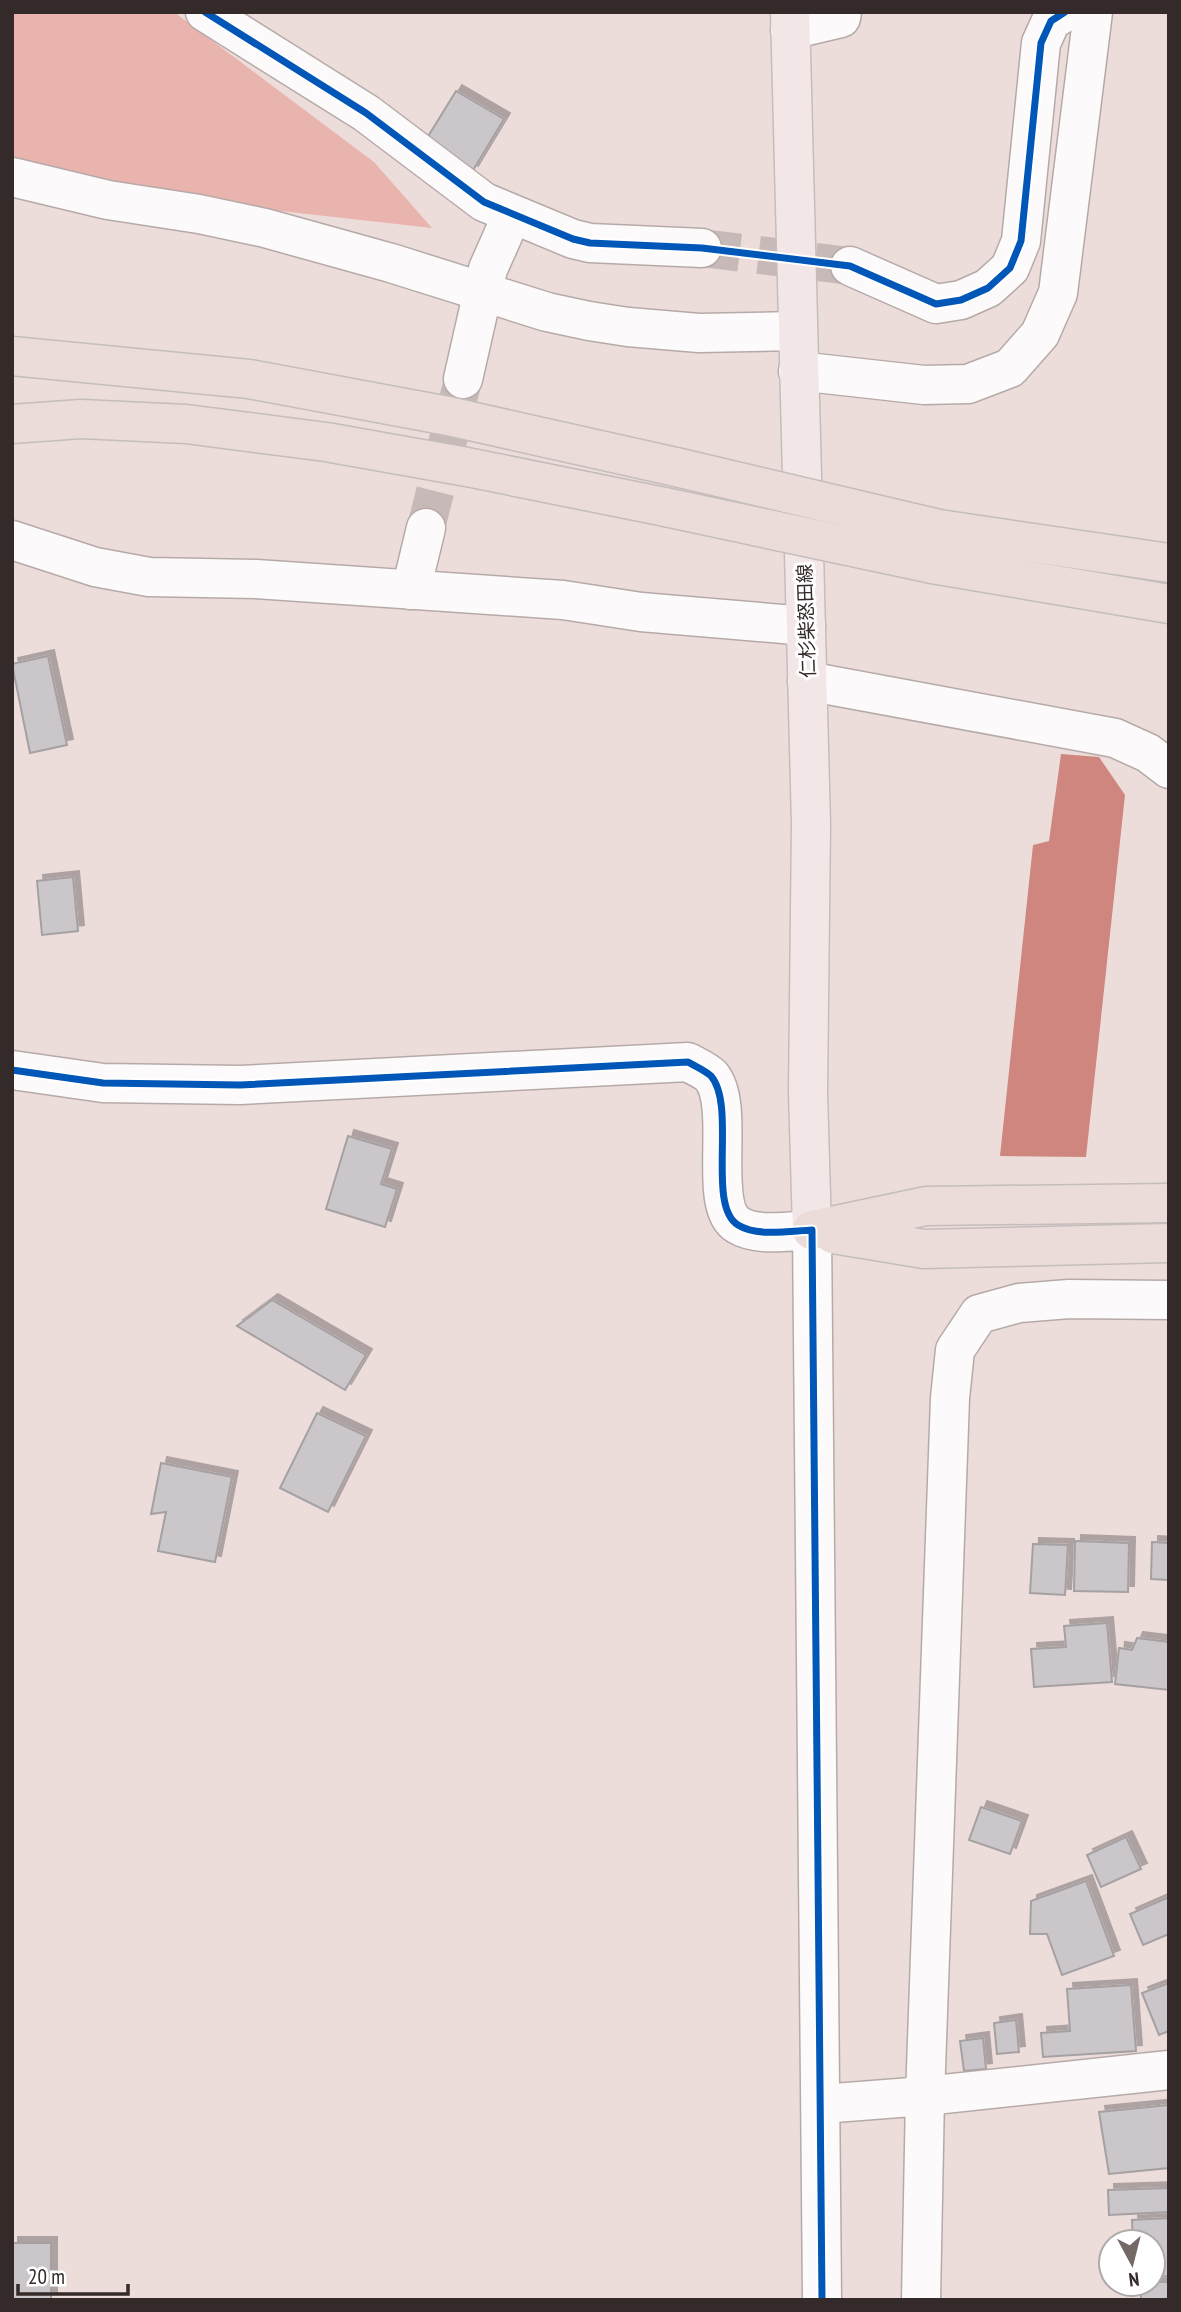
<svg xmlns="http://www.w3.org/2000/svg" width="1181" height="2312" font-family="'PT Sans Narrow','Noto Sans JP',sans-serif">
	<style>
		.green { fill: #e9b4ad }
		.water { fill: #ce867e }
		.building { fill: #cbc6c9; stroke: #a5a0a2; stroke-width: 2; filter: url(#shadow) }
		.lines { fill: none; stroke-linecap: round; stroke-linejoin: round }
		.minor-tunnel { stroke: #c7b9b7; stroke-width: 38; stroke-dasharray: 38 19; stroke-linecap: butt }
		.minor-casing { stroke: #b6aaa8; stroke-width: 41 }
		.major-casing { stroke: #c4bdbc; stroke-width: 41 }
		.highway-casing { stroke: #c4bdbc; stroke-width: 41 }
		.minor { stroke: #fcfafa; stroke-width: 38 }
		.major { stroke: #f2e7e6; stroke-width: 38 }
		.highway { stroke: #ebdbd9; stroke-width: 38 }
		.highway-bridge-casing { stroke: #c4bdbc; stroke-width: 41; stroke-linecap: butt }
		.highway-bridge { stroke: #ebdbd9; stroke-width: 38 }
		.cycleway-casing { stroke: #fff; stroke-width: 11 }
		.cycleway { stroke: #0057b8; stroke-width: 7 }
		.labels { text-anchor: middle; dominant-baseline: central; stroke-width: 6; stroke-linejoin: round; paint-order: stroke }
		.street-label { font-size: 19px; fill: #342a29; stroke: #fff }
	</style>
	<defs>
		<filter id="shadow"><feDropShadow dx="6" dy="-6" stdDeviation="0" flood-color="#0004"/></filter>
	</defs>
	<rect width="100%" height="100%" fill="#ecdddb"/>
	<path class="green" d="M12 12H174L374 162 432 228 87 189 12 160Z"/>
	<path class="water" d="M1061 754 1099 757 1125 795 1086 1157 1000 1156 1033 845 1049 841Z"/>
	<g class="building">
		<path d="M456 91 504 119 472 172 424 143Z"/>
		<path d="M48 656 67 745 30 753 12 664Z"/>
		<path d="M73 877 78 931 42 935 37 881Z"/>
		<path d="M348 1136 392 1149 381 1184 397 1189 385 1227 326 1209Z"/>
		<path d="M272 1300 366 1355 345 1390 237 1326Z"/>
		<path d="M317 1413 366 1436 328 1512 280 1488Z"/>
		<path d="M161 1463 232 1477 215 1562 158 1551 166 1512 151 1514Z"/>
		<path d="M1075 1541 1129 1543 1128 1592 1074 1591Z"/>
		<path d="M1152 1542 1169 1543V1580L1151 1579Z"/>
		<path d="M1033 1544 1068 1545 1065 1595 1030 1593Z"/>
		<path d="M1107 1623 1112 1682 1034 1687 1031 1649 1066 1647 1064 1626Z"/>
		<path d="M1137 1638 1169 1642V1690L1115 1684 1119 1648 1132 1650Z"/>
		<path d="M981 1807 1022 1821 1010 1854 969 1840Z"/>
		<path d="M1126 1837 1141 1869 1101 1887 1087 1855Z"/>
		<path d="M1086 1881 1114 1956 1062 1975 1047 1934H1030L1031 1901Z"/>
		<path d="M1169 1897V1934L1143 1945 1130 1914Z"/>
		<path d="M1169 1983V2031L1159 2035 1142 1993Z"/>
		<path d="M1131 1985 1136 2051 1043 2057 1041 2033 1070 2031 1067 1989Z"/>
		<path d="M1016 2020 1019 2052 997 2054 994 2023Z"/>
		<path d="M983 2038 986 2069 964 2071 960 2041Z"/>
		<path d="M1169 2105V2168L1109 2174 1099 2112Z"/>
		<path d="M1169 2188V2212L1109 2215 1108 2190Z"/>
		<path d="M1169 2218V2276L1153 2277V2242H1133L1132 2220Z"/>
		<rect x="12" y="2243" width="39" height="57"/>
		<path d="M1153 2282H1169V2300H1141L1140 2284H1153Z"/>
	</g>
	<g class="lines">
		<g class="minor-tunnel">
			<path d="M702 248 850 266"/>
			<path d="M426 528 462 384"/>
		</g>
		<defs>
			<g id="minor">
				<path d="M205 12 366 113 484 202 573 239 590 243 702 248"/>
				<path d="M790 30 841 18 842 12"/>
				<path d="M12 177 108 200 199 214 265 228 391 263 547 312 589 321 628 327 699 333 797 331"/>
				<path d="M850 266 936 304 961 300 988 288 1010 268 1021 241 1041 43 1051 21 1065 12"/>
				<path d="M798 371 924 385 968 384 1010 368 1040 334 1058 293 1093 12"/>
				<path d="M463 379 488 269 512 215"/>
				<path d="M12 540 95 567 149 577 256 579 563 600 641 612 806 626"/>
				<path d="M411 590 426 528"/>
				<path d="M807 681 1115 738 1148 753 1169 769"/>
				<path d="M12 1070 103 1083 240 1085 688 1062C695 1066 706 1071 711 1076 737 1106 706 1206 738 1225 757 1237 790 1231 812 1230L822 2300"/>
				<path d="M821 2104 925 2096 1169 2070"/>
				<path d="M921 2300 925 2096 950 1398 955 1350 979 1314 1019 1303 1069 1299 1169 1300"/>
			</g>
			<path id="major" d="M790 12 811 824 808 1092 812 1230"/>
			<g id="highway">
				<path d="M12 356 249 379 448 416 676 467"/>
				<path d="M12 424 81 419 186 424 326 442 467 467 665 507"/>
				<path d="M939 529 1169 563"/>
				<path d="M932 564 1169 604"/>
				<path d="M812 1230 926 1206 1169 1203"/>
				<path d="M833 1234 924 1249 1169 1243"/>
			</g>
		</defs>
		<use href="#minor" class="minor-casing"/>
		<use href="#major" class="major-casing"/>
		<use href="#highway" class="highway-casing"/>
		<use href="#minor" class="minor"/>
		<use href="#major" class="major"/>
		<use href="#highway" class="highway"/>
		<defs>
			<g id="highway-bridge">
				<path d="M676 467 939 529"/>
				<path d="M665 507 932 564"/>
			</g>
		</defs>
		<use href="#highway-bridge" class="highway-bridge-casing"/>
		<use href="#highway-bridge" class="highway-bridge"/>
		<defs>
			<g id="cycleway">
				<path d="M205 12 366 113 484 202 573 239 590 243 702 248 850 266 936 304 961 300 988 288 1010 268 1021 241 1041 43 1051 21 1065 12"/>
				<path d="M12 1070 103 1083 240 1085 688 1062C695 1066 706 1071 711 1076 737 1106 706 1206 738 1225 757 1237 790 1231 812 1230L822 2300"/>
			</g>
		</defs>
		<use href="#cycleway" class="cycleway-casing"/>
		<use href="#cycleway" class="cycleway"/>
	</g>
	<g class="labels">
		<g class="street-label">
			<text transform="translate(806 621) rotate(-92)">仁杉柴怒田線</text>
		</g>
	</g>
	<rect width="1181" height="2312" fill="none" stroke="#342a29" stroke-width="28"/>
	<g transform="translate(1132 2263) rotate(173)"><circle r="33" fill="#ffffff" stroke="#aeaaa9" stroke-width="2"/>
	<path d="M0-5L12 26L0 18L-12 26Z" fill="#746967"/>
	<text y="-10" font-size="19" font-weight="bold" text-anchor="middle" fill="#342a29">N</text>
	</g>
	<path d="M18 2284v10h110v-10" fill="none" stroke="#342a29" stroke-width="3.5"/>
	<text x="28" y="2284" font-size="21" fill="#342a29" stroke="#ffffff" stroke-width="5" paint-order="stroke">20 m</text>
</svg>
